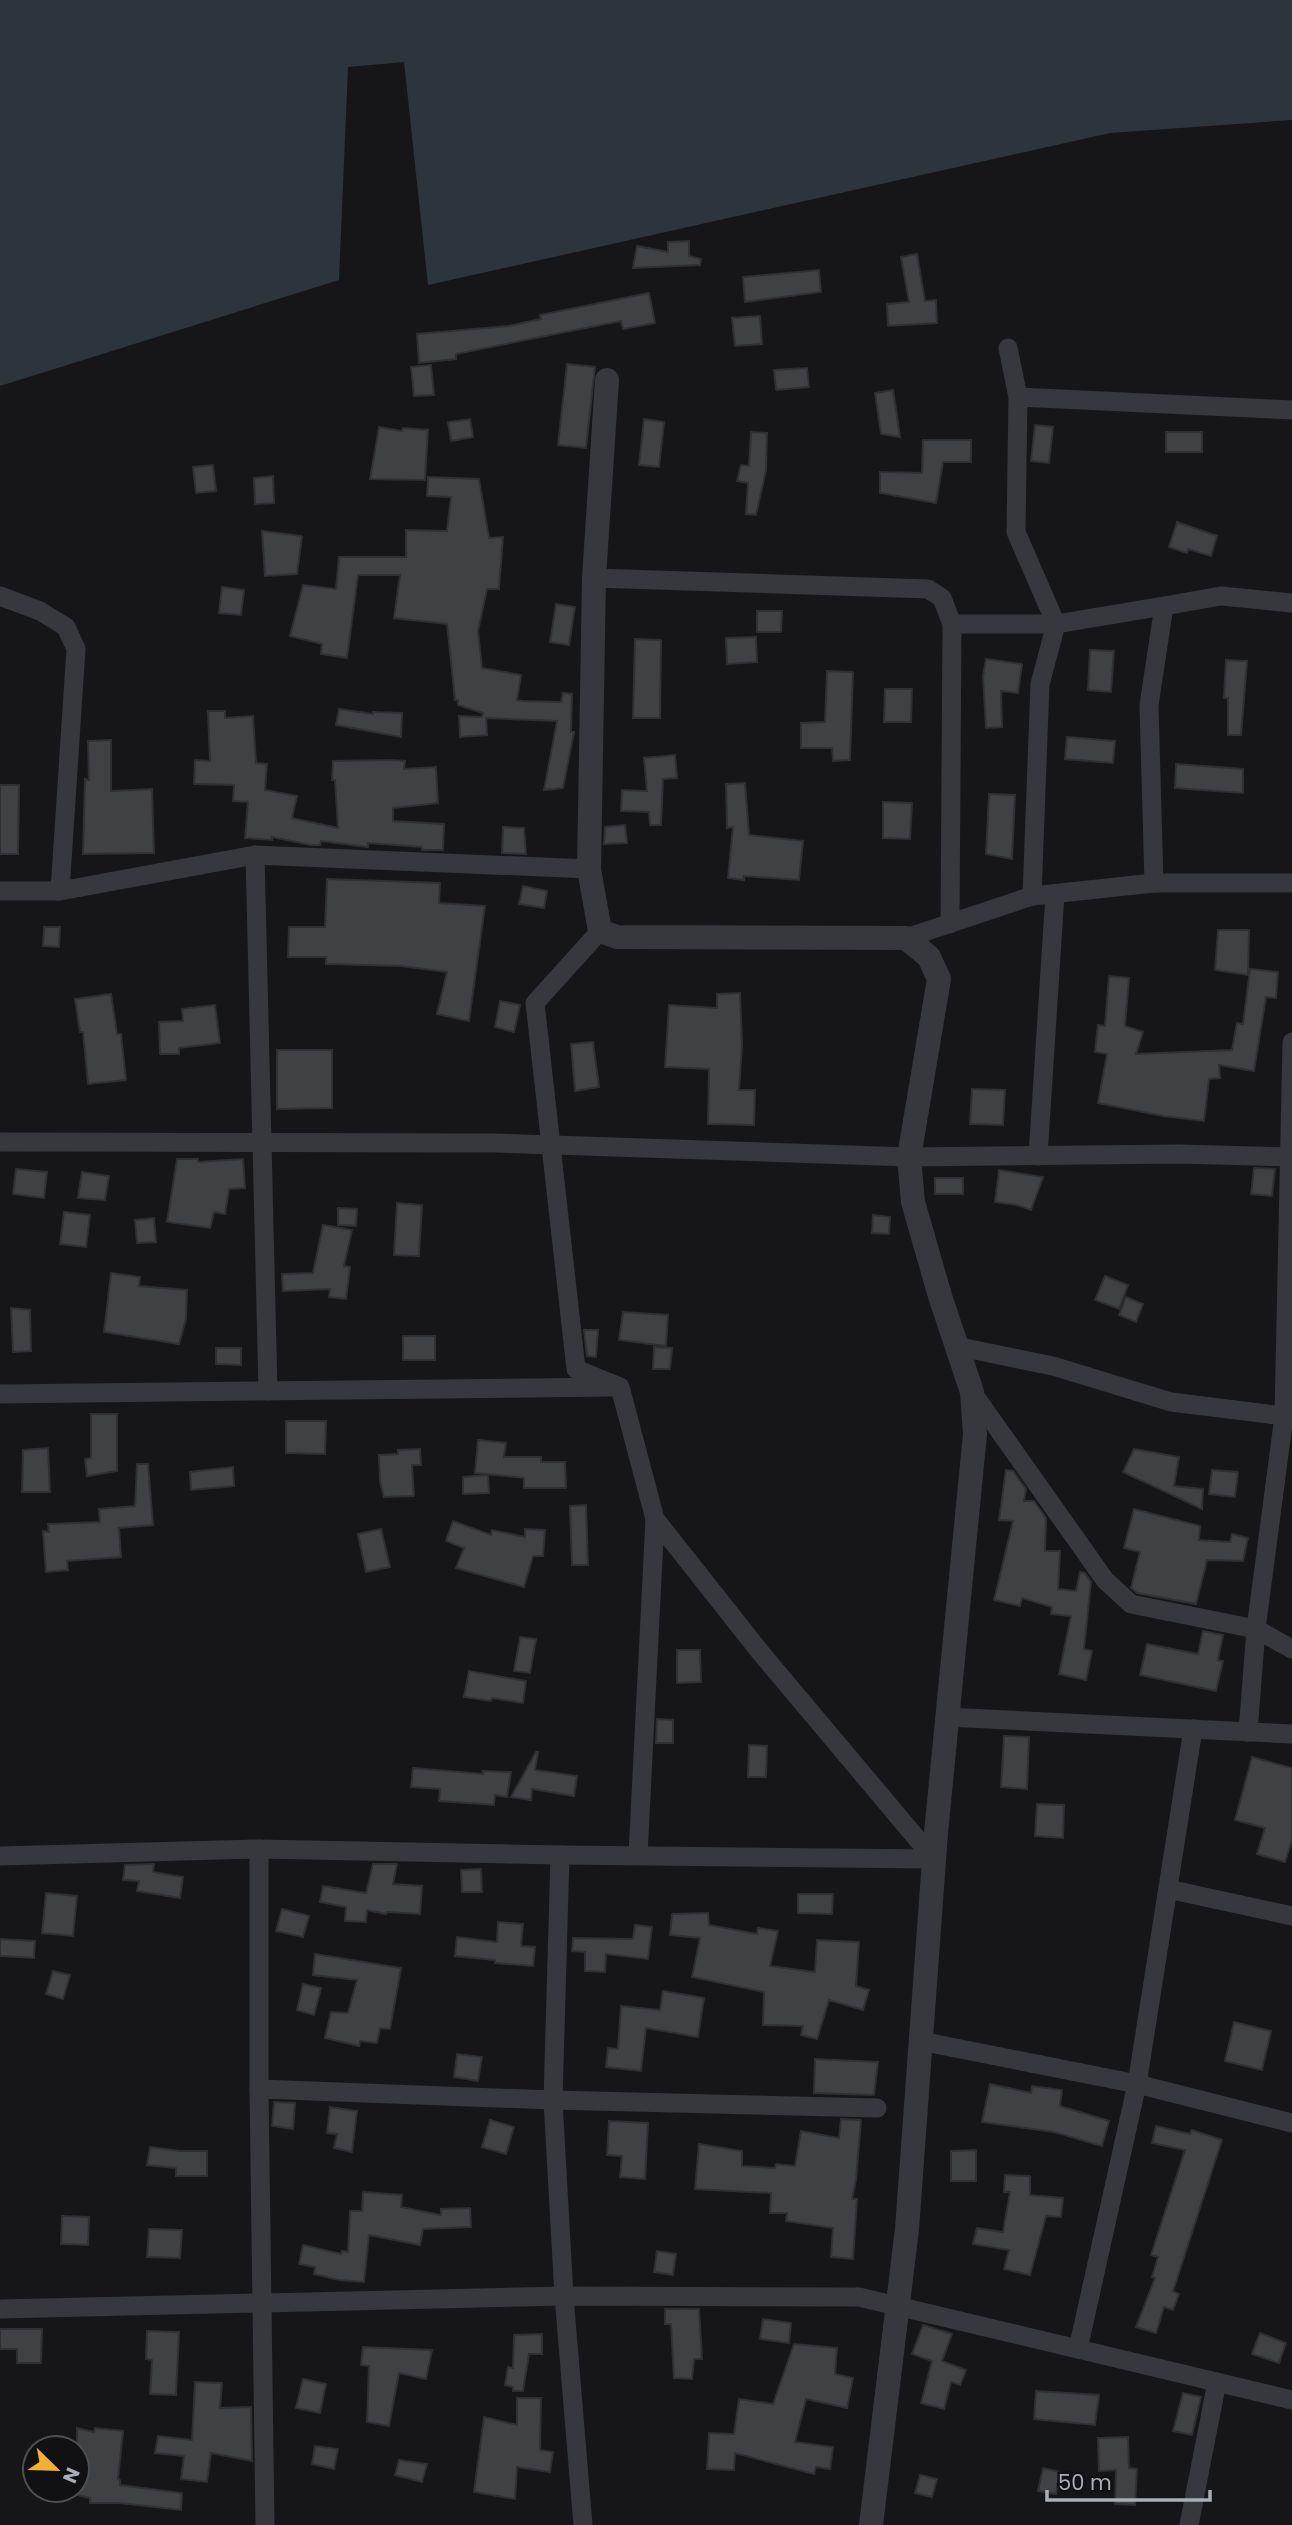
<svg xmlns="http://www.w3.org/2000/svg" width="1292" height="2525" font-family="Poppins,sans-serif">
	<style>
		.water { fill: #2c353c }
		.building { fill: #404145; stroke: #303034; stroke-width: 2 }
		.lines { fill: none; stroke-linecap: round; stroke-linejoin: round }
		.minor { stroke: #37383d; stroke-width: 19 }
		.tertiary { stroke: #37383d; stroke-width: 24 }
	</style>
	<rect width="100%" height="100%" fill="#161618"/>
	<path class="water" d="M0 0H1292V120L1110 133 428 285 404 62 348 67 339 280 0 386Z"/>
	<g class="building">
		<path d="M689 241V256L701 259 700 265 633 268 637 246 668 252V242Z"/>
		<path d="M917 254 925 301 936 300 937 323 888 326 887 304 909 302 901 257Z"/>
		<path d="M819 270 821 292 745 302 743 277Z"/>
		<path d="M649 293 655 323 623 329 621 321 456 354V359L419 363 417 334 508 326 541 319 540 315Z"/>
		<path d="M760 316 762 344 735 346 732 318Z"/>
		<path d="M567 364 595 367 586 448 558 445Z"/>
		<path d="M431 365 434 395 414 396 411 367Z"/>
		<path d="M807 368 809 387 776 390 774 370Z"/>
		<path d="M893 390 897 416 900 437 881 434 875 393Z"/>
		<path d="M470 419 473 437 451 441 448 422Z"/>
		<path d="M644 419 664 422 659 467 639 465Z"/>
		<path d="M1035 425 1053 427 1049 463 1031 461Z"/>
		<path d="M379 427 402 431 403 428 428 430 425 480 370 479Z"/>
		<path d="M751 432 767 433 766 470 756 515 746 514 748 483 737 481 741 465 749 466Z"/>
		<rect x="1166" y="432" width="36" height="20"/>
		<path d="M923 440H971V462H943L936 503 880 493V472L922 473Z"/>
		<path d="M213 465 216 491 196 493 193 467Z"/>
		<path d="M273 476 274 503 255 504 254 478Z"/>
		<path d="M428 477 479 479 489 538 503 537 499 589H487L478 631 482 668 521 675 517 700 522 701 561 702 563 693 572 694 571 732H574L563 788 544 790 557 721 486 718 487 735 460 737 459 716 482 717 483 713 458 705V700H455L447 624 394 618 400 575H358L347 658 321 654 322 644 290 636 303 585 336 589 339 557H406V530L447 531 451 497 427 496Z"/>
		<path d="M1177 522 1217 536 1211 556 1188 549 1187 553 1169 547Z"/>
		<path d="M262 531 302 536 297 574 265 576Z"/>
		<path d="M222 587 244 590 241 615 219 613Z"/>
		<path d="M556 604 575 607 569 645 550 642Z"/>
		<path d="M757 611H782L781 632H757Z"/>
		<path d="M756 637 757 662 727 664 726 638Z"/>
		<path d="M635 639 661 640 660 718H633Z"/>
		<path d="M1090 650 1114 651 1111 692 1088 690Z"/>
		<path d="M986 659 1022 664 1018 693 1001 691 1002 727 986 728 983 676Z"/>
		<path d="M1226 660 1247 661 1241 735H1228V698H1224Z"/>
		<path d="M827 671 853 672 850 760 833 761 832 748H801V723L825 722Z"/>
		<path d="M885 689H912L911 722H884Z"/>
		<path d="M339 709 373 714V712L402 713 401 737 336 725Z"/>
		<path d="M208 711H225V718L253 716 256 763 267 764 265 790 297 796 292 818 338 828 335 780H332L333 761 393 760 405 761 404 769 436 767 438 803 393 808V821L444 824 443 850H422V847L368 843V847L321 841 320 845H311L272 837V840L245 838 248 802 233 801 234 785 194 784 195 760 210 761Z"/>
		<path d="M1067 737 1115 741 1113 763 1065 759Z"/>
		<path d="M111 740V791L152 789 154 853 83 854 85 779 89 780 88 741Z"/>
		<path d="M675 755 677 778 663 779 661 825H650L649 812 621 811 622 790 647 791 644 758Z"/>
		<path d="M1176 764 1243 769V793L1175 788Z"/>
		<path d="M745 783 749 835 803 841 799 880 744 876V880L728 878 733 827 727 828 726 784Z"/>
		<path d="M0 785H19L18 854H0Z"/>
		<path d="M989 794 1015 795 1012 859 986 854Z"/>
		<path d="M883 802 912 803 910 839 883 838Z"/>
		<path d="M625 825 627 843 604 844 605 827Z"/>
		<path d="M503 827 524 828 526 854 502 853Z"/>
		<path d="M327 879 440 883 439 903 485 906 469 1021 437 1014 447 972 401 966 326 964V957H288L289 927H325Z"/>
		<path d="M523 886 547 891 544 908 519 904Z"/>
		<path d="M44 927H60L59 947 43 946Z"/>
		<path d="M1218 930H1249L1248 975 1215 970Z"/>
		<path d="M1250 969 1278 972 1276 998 1266 997 1254 1071 1219 1065 1220 1078 1209 1079 1204 1121 1163 1116 1098 1103 1107 1054 1095 1052 1098 1025 1105 1026 1109 976 1129 978 1125 1026 1143 1032 1136 1054 1232 1050 1237 1023 1243 1024Z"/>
		<path d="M740 993 742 1045 739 1090H755L754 1125 708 1124 709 1069 665 1067 669 1005 717 1008V994Z"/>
		<path d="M111 994 117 1034H121L126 1080 88 1084 83 1032H80L75 999Z"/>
		<path d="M500 1001 520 1005 514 1032 495 1027Z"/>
		<path d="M215 1005 220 1043 179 1048V1054H160L159 1022 183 1021 182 1009Z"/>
		<path d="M593 1042 599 1087 575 1091 571 1044Z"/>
		<path d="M277 1050H332V1108L277 1109Z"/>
		<path d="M972 1089 1005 1090 1003 1125 970 1124Z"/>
		<path d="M177 1159H198V1162L243 1159 245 1188 229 1189 225 1214 214 1212 210 1228 167 1222Z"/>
		<path d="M1254 1168 1275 1169 1272 1196 1251 1194Z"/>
		<path d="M16 1169 47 1172 44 1198 13 1194Z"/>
		<path d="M999 1170 1043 1177 1031 1210 1017 1205 995 1202Z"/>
		<path d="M82 1172 109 1176 105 1200 78 1198Z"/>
		<rect x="935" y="1178" width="28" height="16"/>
		<path d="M397 1203 422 1205 419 1256 394 1255Z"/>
		<path d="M338 1208 357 1209 356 1226 338 1225Z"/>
		<path d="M64 1212 90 1215 86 1247 60 1244Z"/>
		<path d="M873 1215 890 1217 889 1234 872 1233Z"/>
		<path d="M154 1218 156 1242 137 1243 135 1220Z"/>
		<path d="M323 1225 352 1230 344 1266 350 1267 346 1299 329 1297 330 1289 283 1291 282 1274 313 1273Z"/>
		<path d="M111 1273 140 1277 139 1286 187 1290 186 1319 179 1344 104 1332Z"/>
		<path d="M1105 1276 1128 1285 1119 1309 1095 1300Z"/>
		<path d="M1126 1297 1143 1304 1136 1322 1119 1315Z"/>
		<path d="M11 1308 30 1310 31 1351 13 1352Z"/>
		<path d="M623 1312 668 1315 666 1346 619 1340Z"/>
		<path d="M584 1330H598L596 1357 587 1356Z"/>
		<rect x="403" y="1336" width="32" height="24"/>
		<path d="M654 1347 672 1348 670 1369H653Z"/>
		<path d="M216 1348H241V1365L216 1364Z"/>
		<path d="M91 1414H117V1471L87 1476 85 1459 91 1458Z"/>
		<path d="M286 1421H326L325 1454 286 1453Z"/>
		<path d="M478 1440 506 1443 504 1457H541V1462H565L566 1488H524V1478L475 1473Z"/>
		<path d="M48 1448 50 1492H22L23 1450Z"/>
		<path d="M420 1449 421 1465H412L414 1496 384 1497 380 1482 379 1455 398 1454V1450Z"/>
		<path d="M1134 1449 1179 1457 1174 1486 1203 1489 1202 1509 1123 1472Z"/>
		<path d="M137 1464H148L153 1525 119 1528 121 1557 67 1561 68 1570 46 1572 43 1531 49 1532 48 1524 100 1522 99 1509 135 1506Z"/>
		<path d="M233 1467 234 1486 191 1490 190 1472Z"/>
		<path d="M1006 1470 1013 1471 1026 1489 1024 1501H1034L1046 1518 1045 1551H1060L1058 1589 1076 1591 1080 1572 1085 1573 1091 1582 1084 1649 1092 1651 1086 1680 1059 1674 1071 1616 1051 1614 1052 1607 1022 1598 1020 1606 994 1600 1013 1521 999 1520Z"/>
		<path d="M1212 1470 1238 1472 1235 1497 1209 1494Z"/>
		<path d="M488 1475 489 1493 463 1494V1477Z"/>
		<path d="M586 1505 588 1565H572L570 1506Z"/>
		<path d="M1134 1509 1200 1526 1199 1540 1230 1542 1232 1534 1248 1538 1243 1561 1207 1560 1196 1604 1137 1593 1131 1588 1140 1552 1124 1548Z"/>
		<path d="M453 1521 491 1535 492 1530 525 1537V1529L545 1530 543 1556H533L524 1587 456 1568 464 1548 446 1541Z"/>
		<path d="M381 1529 390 1567 366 1572 358 1534Z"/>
		<path d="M1203 1631 1223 1635 1218 1660 1223 1661 1216 1691 1140 1675 1147 1644 1198 1654Z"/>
		<path d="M520 1637 536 1639 530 1673 514 1671Z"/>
		<path d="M677 1650H700L701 1682 677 1683Z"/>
		<path d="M469 1671 526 1681 523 1703 492 1698 491 1701 464 1697Z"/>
		<path d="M657 1719 673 1720V1743H656Z"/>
		<path d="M1004 1736 1029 1737 1027 1789 1001 1787Z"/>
		<path d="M749 1745 767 1746 766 1777H748Z"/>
		<path d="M536 1752H538L535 1770 577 1776 574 1796 532 1789 531 1800 511 1797Z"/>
		<path d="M1252 1757 1292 1768V1840L1285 1862 1257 1854 1265 1828 1235 1820Z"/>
		<path d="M413 1768 483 1774V1771L511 1772 507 1797 495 1795 494 1805 439 1801 440 1789 411 1787Z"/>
		<path d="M1037 1804 1064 1805 1063 1838 1035 1836Z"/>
		<path d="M154 1864 153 1872 183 1877 180 1898 137 1891 139 1881 123 1880 125 1865Z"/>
		<path d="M373 1864H397L393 1884 422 1886 420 1914 387 1912 386 1914 367 1910 366 1922 345 1921 346 1907 320 1902 323 1886 366 1893Z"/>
		<path d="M481 1869 482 1892H462L461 1870Z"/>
		<path d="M46 1893 77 1896 73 1936 42 1933Z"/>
		<path d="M798 1894H833L832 1914 798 1913Z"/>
		<path d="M282 1909 309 1916 303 1937 276 1931Z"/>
		<path d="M708 1913 709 1925 757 1934 758 1928 778 1931 770 1966 815 1972 817 1940 859 1942 856 1986 869 1990 863 2010 829 2000 817 2039 801 2035 803 2026 763 2025 764 1992 692 1977 700 1938 670 1935 672 1914Z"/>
		<path d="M498 1922 523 1924 521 1946 535 1947 533 1966 495 1963V1960L455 1956 457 1937 497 1942Z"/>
		<path d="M635 1925 652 1927 648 1959 606 1954 605 1972 585 1971V1952L572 1951 573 1938 633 1939Z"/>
		<path d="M0 1939 35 1941 34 1958 0 1956Z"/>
		<path d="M315 1954 401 1968 390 2029 380 2028 377 2043 360 2041 359 2046 325 2038 331 2012 348 2013 357 1980 313 1975Z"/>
		<path d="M53 1971 70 1975 63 1999 46 1994Z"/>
		<path d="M303 1984 321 1988 314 2015 297 2010Z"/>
		<path d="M663 1991 704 1998 698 2037 646 2028 641 2071 606 2067 608 2048 618 2049 621 2006 660 2010Z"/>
		<path d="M1234 2022 1271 2031 1262 2070 1225 2061Z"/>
		<path d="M457 2054 482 2057 478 2081 454 2077Z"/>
		<path d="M815 2059 878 2062 874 2095 814 2093Z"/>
		<path d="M990 2084 1031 2093 1032 2086 1062 2090 1060 2106 1109 2121 1102 2146 1054 2132 982 2122Z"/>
		<path d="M274 2102 295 2103 293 2129 272 2126Z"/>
		<path d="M330 2107 357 2111 352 2152 334 2148 337 2134 327 2133Z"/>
		<path d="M841 2119 861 2120 856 2180 852 2199H857L853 2259 831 2257 833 2228 786 2221 787 2213H770L771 2193 695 2189 699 2144 742 2151V2166L775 2168 776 2164 795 2166 801 2131 839 2138Z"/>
		<path d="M490 2120 514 2127 506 2154 482 2147Z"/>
		<path d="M609 2121 648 2123 645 2179 620 2177 622 2156 607 2155Z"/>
		<path d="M1156 2126 1190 2134 1192 2130 1222 2140 1173 2291 1179 2294 1173 2310 1164 2307 1156 2333 1136 2327 1155 2278 1152 2277 1158 2257 1151 2255 1185 2150 1152 2143Z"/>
		<path d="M150 2147 180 2151H207V2176H176V2168L147 2165Z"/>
		<path d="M976 2150V2181H951V2151Z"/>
		<path d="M1005 2175 1030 2176V2195L1063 2198 1061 2217 1046 2216 1030 2275 1004 2269 1009 2250 973 2244 977 2228 1003 2232 1010 2192H1004Z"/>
		<path d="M363 2192 402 2195 401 2207 441 2215V2209L470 2208 471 2227 423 2229 420 2245 369 2235 364 2282 339 2280 314 2274 315 2267 299 2264 303 2245 341 2254 342 2251 348 2252 350 2211H362Z"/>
		<path d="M62 2216 89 2217 88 2245 61 2244Z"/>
		<path d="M149 2229 182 2230 180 2258 147 2257Z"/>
		<path d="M657 2251 676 2254 673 2275 654 2272Z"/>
		<path d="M665 2309H699L702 2359H694L692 2379 674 2378 671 2324H665Z"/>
		<path d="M763 2319 791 2323 789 2343 760 2339Z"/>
		<path d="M923 2325 952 2334 942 2361 966 2370 960 2385 951 2382 944 2409 921 2403 932 2361 912 2354Z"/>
		<path d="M0 2329H42L41 2363H17V2349H0Z"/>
		<path d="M147 2331 179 2332 176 2395 150 2394 152 2360 146 2359Z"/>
		<path d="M1260 2333 1286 2343 1279 2363 1252 2354Z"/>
		<path d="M542 2334V2354H529L523 2391H513V2387L505 2385 508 2367 513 2368 514 2335Z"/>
		<path d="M794 2344 837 2348 835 2374 853 2378 847 2408 806 2399 795 2442 833 2447 830 2469 816 2467 814 2474 735 2453 734 2470 707 2469 709 2433 734 2434 739 2399 773 2404Z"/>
		<path d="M363 2347 432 2350 426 2379 399 2373 389 2426 367 2422 369 2366 361 2365Z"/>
		<path d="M303 2379 326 2384 320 2413 296 2408Z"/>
		<path d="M195 2382 222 2383 220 2408 251 2407 252 2461 211 2453 207 2482 181 2479 184 2456 155 2453 158 2436 192 2440Z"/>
		<path d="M1036 2391 1099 2395 1095 2425 1034 2419Z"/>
		<path d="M1183 2393 1201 2397 1192 2435 1173 2431Z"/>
		<path d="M517 2398H541L540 2450 553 2452 550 2472 517 2467 515 2499 474 2492 484 2417 517 2425Z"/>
		<path d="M77 2428 94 2432 95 2428 123 2431 118 2479 120 2480V2485L182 2493 181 2510 119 2503H90V2498L77 2495Z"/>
		<path d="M1128 2437 1129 2468 1137 2469 1135 2505 1115 2504 1116 2470 1099 2471 1098 2438Z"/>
		<path d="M315 2446 338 2449 334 2469 312 2464Z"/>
		<path d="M399 2460 427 2464 422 2482 395 2475Z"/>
		<path d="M1043 2468 1060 2472 1056 2494 1038 2491Z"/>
		<path d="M920 2475 937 2479 932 2497 915 2493Z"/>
	</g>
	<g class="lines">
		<g class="minor">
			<path d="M1008 348 1018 397 1016 532 1056 624 1040 684 1032 896"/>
			<path d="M1018 397 1292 410"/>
			<path d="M594 578 928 589 942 598 952 624 950 924"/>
			<path d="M0 596 40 611 66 627 76 649 60 891"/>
			<path d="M952 624H1056L1164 606"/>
			<path d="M255 855 268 1391"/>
			<path d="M1154 883 1149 705 1164 606 1221 596 1292 603"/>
			<path d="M0 891H60L255 855 589 869"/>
			<path d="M906 938 1032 896 1154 883H1292"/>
			<path d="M0 1142 494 1143 909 1157 1178 1154 1292 1157"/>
			<path d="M1038 1156 1055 894"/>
			<path d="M955 1346 1053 1366 1171 1402 1292 1417"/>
			<path d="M972 1392 1105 1580 1131 1604 1256 1629 1292 1649"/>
			<path d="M0 1394 612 1387"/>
			<path d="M946 1717 1292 1734"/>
			<path d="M1248 1732 1256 1629 1284 1416 1292 1042"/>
			<path d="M259 1849V2089L265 2525"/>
			<path d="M560 1855 553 2100 564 2296 583 2525"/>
			<path d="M638 1855 655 1519"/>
			<path d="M0 1856 259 1849 560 1855 934 1859 761 1653 655 1519 620 1387 576 1369 535 1003 600 931"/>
			<path d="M1168 1889 1292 1916"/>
			<path d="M920 2041 1137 2084 1292 2123"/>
			<path d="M259 2089 553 2100 877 2108"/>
			<path d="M0 2309 564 2296 859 2297 1292 2400"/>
			<path d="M1078 2349 1137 2084 1193 1729"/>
			<path d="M1189 2525 1217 2382"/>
		</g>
		<path class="tertiary" d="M607 380 594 578 589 869 600 931 617 937 906 938 929 957 939 979 909 1157 913 1202 940 1296 972 1392 975 1434 936 1833 907 2229 871 2525"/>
	</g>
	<g transform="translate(56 2469) rotate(113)"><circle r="33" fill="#111113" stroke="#4d4f55" stroke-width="2"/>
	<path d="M0-5L12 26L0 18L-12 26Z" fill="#f2b134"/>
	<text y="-10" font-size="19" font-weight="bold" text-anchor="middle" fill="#a8adb8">N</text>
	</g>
	<path d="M1047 2490v10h163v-10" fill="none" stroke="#a8adb8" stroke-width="3.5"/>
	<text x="1058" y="2490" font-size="21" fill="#a8adb8" stroke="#111113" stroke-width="5" paint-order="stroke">50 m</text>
</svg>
